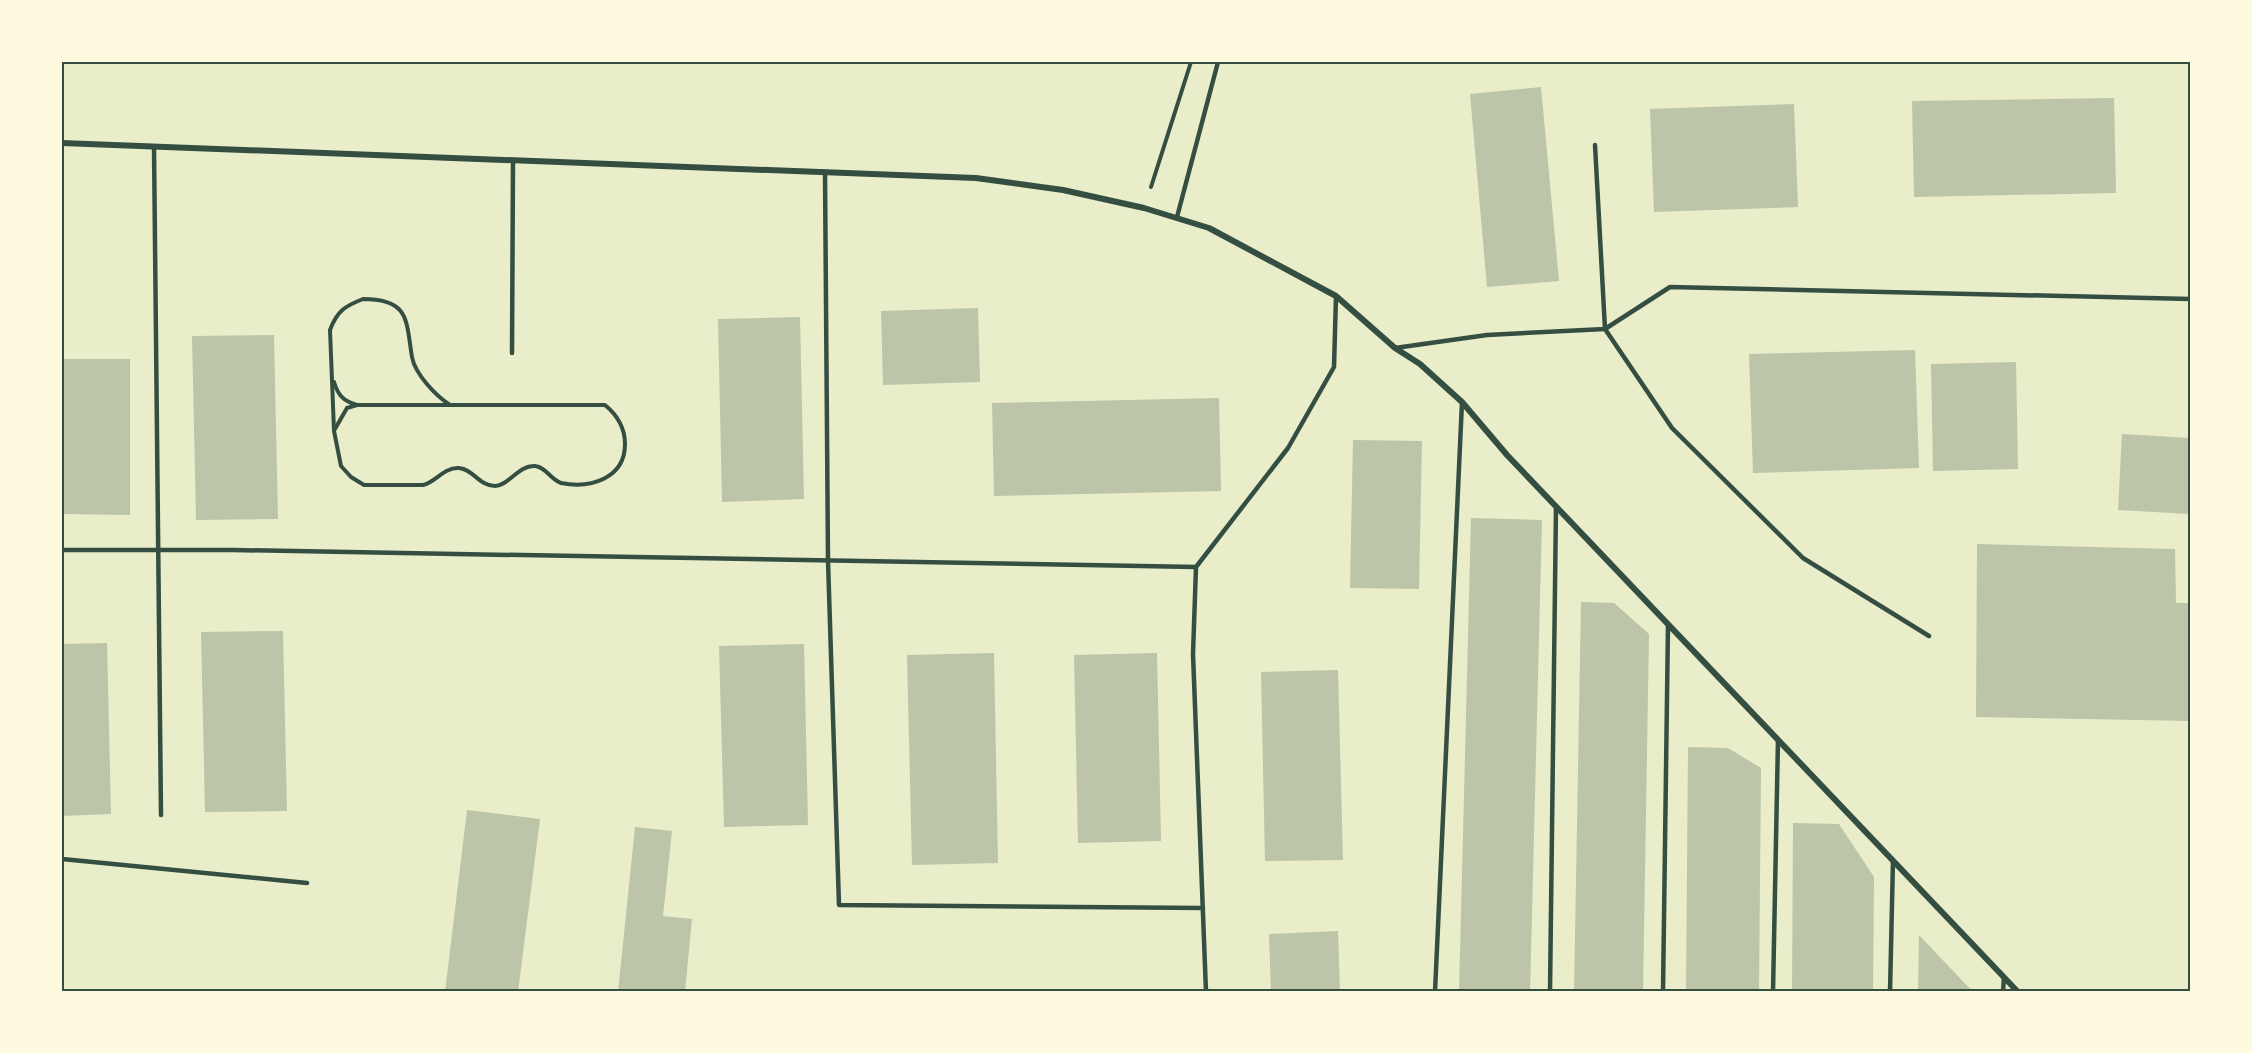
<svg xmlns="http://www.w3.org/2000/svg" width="2252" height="1053" font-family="'Noto Sans',sans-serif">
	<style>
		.building { fill: #bcc5a7 }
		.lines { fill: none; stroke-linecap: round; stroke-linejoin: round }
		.path { stroke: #344e41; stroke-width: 4 }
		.service { stroke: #344e41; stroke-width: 4.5 }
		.minor { stroke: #344e41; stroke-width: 6 }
		.neatline { fill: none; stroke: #344e41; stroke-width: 2 }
	</style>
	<rect width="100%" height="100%" fill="#e9edc9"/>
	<g class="building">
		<path d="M1541 87 1559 281 1487 287 1470 94Z"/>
		<path d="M2114 98 2116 193 1914 197 1912 101Z"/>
		<path d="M1794 104 1798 207 1654 212 1650 109Z"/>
		<path d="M978 308 980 382 883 385 881 311Z"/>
		<path d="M800 317 804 499 722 502 718 319Z"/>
		<path d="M274 335 278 519 196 520 192 336Z"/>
		<path d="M1915 350 1919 468 1753 473 1749 354Z"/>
		<path d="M62 359H130V515L62 514Z"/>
		<path d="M2016 362 2018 469 1933 471 1931 364Z"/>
		<path d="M1219 398 1221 491 994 496 992 403Z"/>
		<path d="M2122 434 2190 438V514L2118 510Z"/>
		<path d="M1353 440 1422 441 1419 589 1350 588Z"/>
		<path d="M1471 518 1542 520 1530 992H1459Z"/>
		<path d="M1977 544 2175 549 2176 603H2190V721L1976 717Z"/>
		<path d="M1581 602 1614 603 1649 634 1643 992H1574Z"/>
		<path d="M283 631 287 811 205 812 201 632Z"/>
		<path d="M107 643 111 814 62 816V644Z"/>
		<path d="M804 644 808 825 724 827 719 646Z"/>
		<path d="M994 653 998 863 912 865 907 655Z"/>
		<path d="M1157 653 1161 841 1078 843 1074 655Z"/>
		<path d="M1338 670 1343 860 1265 861 1261 672Z"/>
		<path d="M1688 747 1728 748 1761 768 1759 992H1686Z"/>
		<path d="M467 810 540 819 518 992H445Z"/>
		<path d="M1793 823 1839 824 1874 877 1873 992H1792Z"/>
		<path d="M635 827 672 831 663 916 692 919 685 992H618Z"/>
		<path d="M1338 931 1340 992H1271L1269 934Z"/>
		<path d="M1919 935 1973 992H1918Z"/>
	</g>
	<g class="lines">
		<g class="path">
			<path d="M1151 187 1191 62"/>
			<path d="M363 299C410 299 406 321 412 357 415 374 436 396 450 405H605C617 415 625 427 625 444 625 478 591 489 561 483 551 480 546 467 535 466 518 465 510 485 495 486 479 486 473 469 459 468 444 467 436 482 423 485H364L351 477 341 466 334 431 330 330C337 311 345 306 363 299Z"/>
			<path d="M334 382C338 395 343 401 357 405"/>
			<path d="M335 429 347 408 357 405H449"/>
		</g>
		<g class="service">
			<path d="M1595 145 1605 329 1672 428 1803 558 1929 636"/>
			<path d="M154 147 161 815"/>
			<path d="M825 172 828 561 839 905 1203 908"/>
			<path d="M1177 217 1218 62"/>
			<path d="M1395 348 1487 335 1605 329 1670 287 2190 299"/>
			<path d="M512 353 513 160"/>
			<path d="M62 550H233L1196 567"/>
			<path d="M62 859 307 883"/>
			<path d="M1206 992 1193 654 1196 567 1288 448 1334 367 1336 296"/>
			<path d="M1435 992 1462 402"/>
			<path d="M1550 992 1556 506"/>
			<path d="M1663 992 1668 624"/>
			<path d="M1773 992 1778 739"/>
			<path d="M1890 992 1893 860"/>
			<path d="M2003 992 2004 977"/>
		</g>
		<path class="minor" d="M62 143 976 178 1063 190 1144 208 1209 228 1336 296 1395 348 1420 364 1462 402 1507 455 2018 992"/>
	</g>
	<rect width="2252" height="1053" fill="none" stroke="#fefae0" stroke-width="126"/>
	<rect x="63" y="63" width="2126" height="927" class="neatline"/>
</svg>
